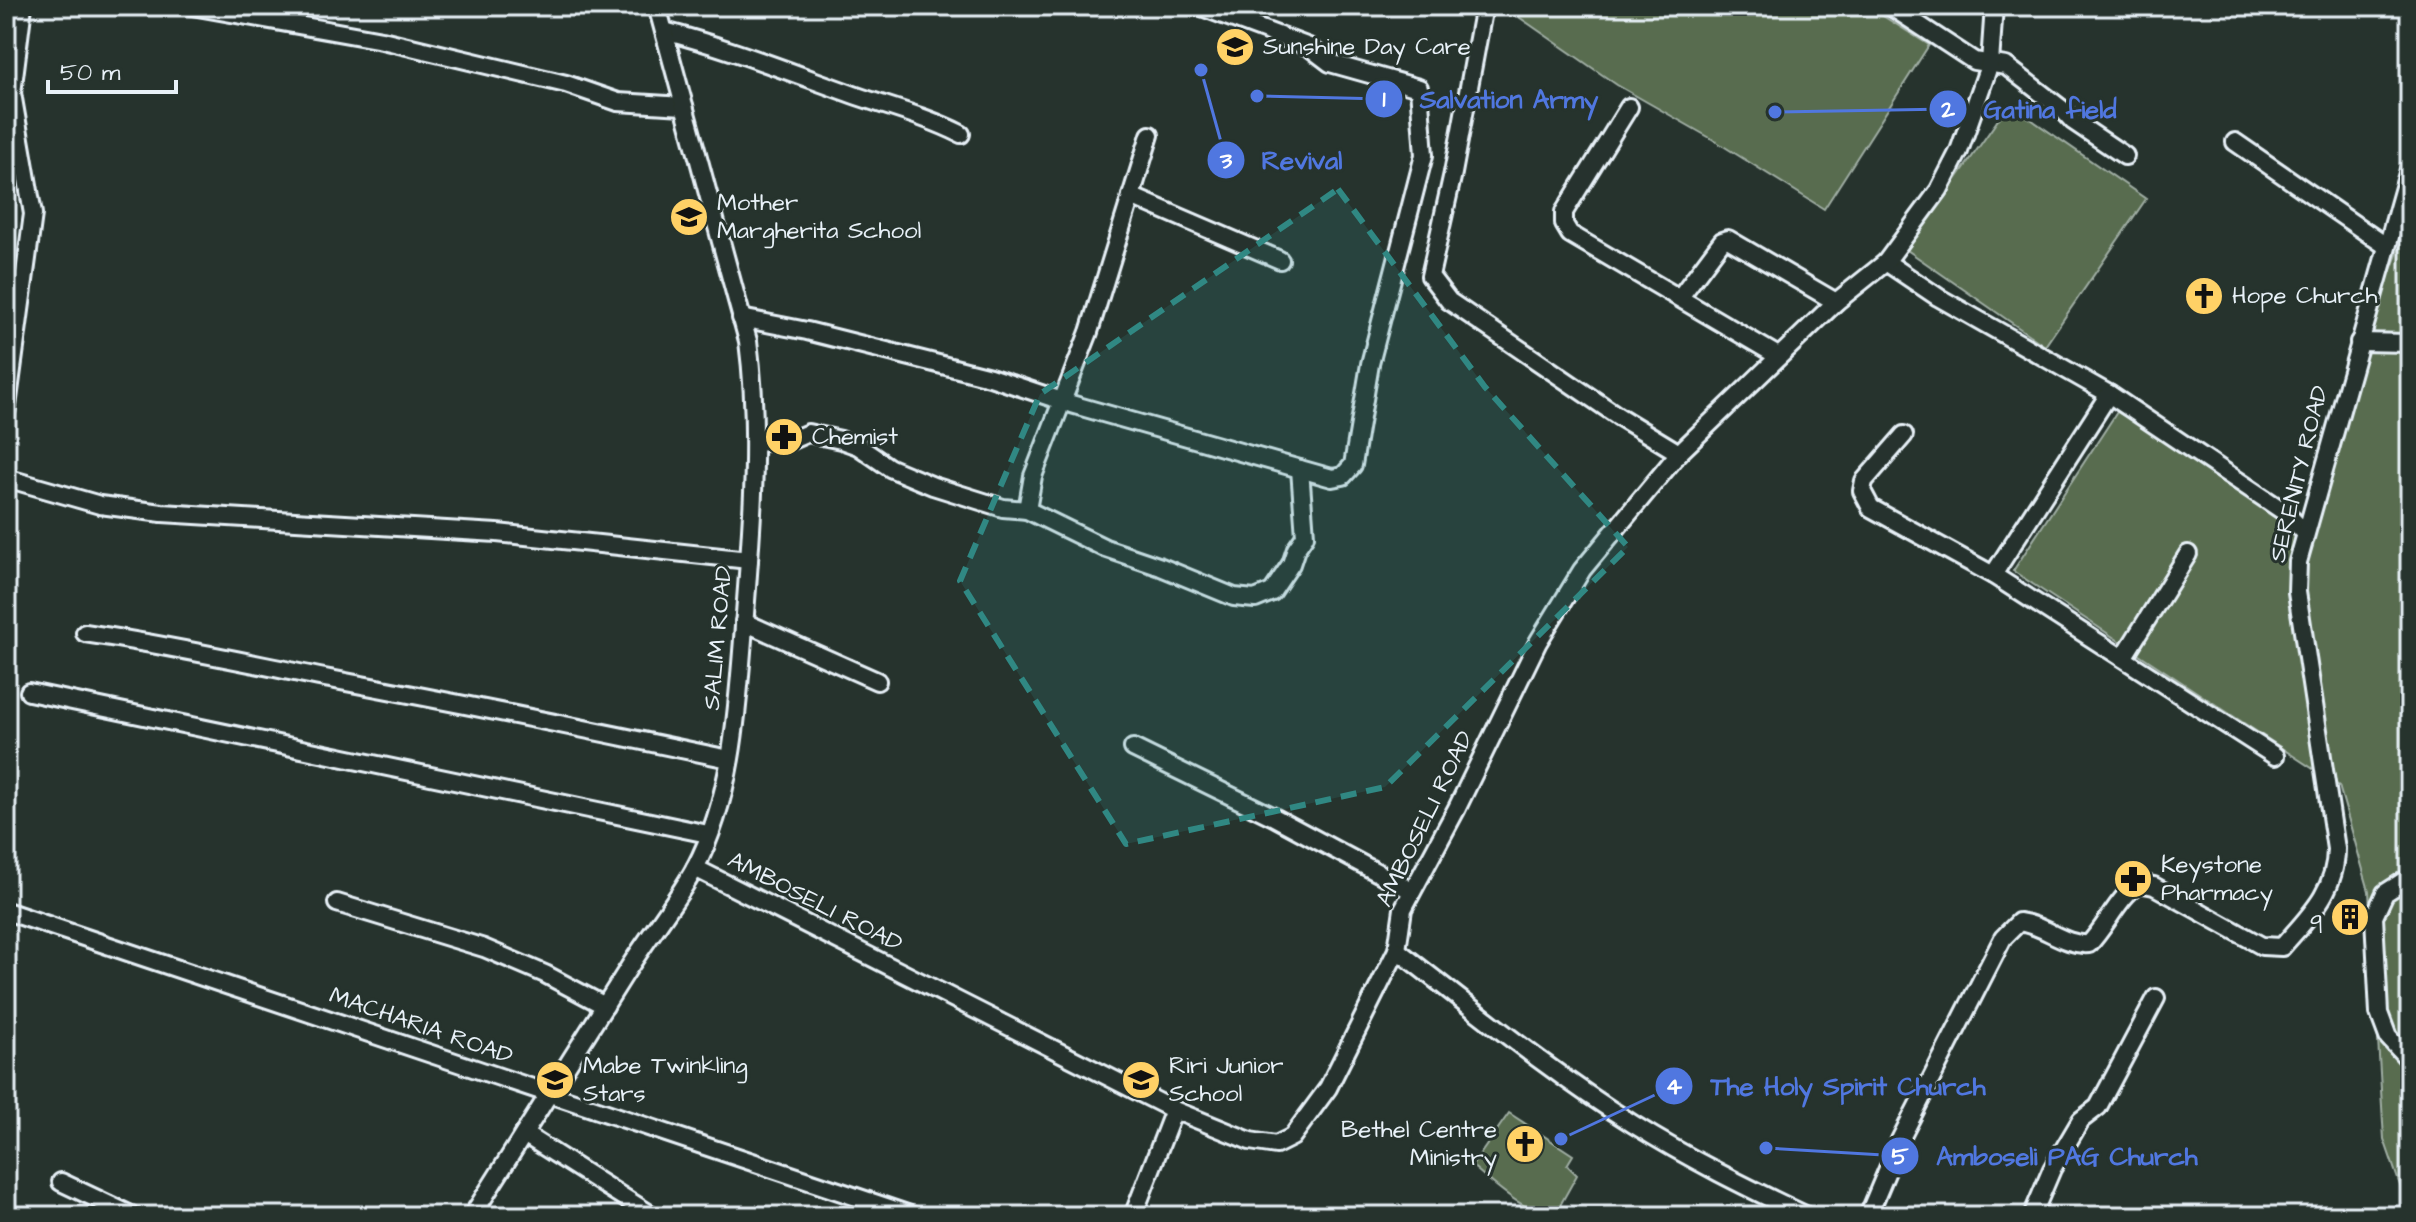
<svg xmlns="http://www.w3.org/2000/svg" width="2416" height="1222" font-family="'Architects Daughter',sans-serif">
	<style>
		.green { fill: #586c50; stroke: #a0aea4; stroke-width: 2 }
		.lines { fill: none; stroke-linecap: round; stroke-linejoin: round }
		.street-casing { stroke: #e8f1f8; stroke-width: 22 }
		.street { stroke: #26332d; stroke-width: 16 }
		.marked { fill: #308883; fill-opacity: 0.2; stroke: #308883; stroke-width: 6; stroke-dasharray: 16 10; stroke-linejoin: round }
		.labels { text-anchor: middle; dominant-baseline: central; stroke-width: 6; stroke-linejoin: round; paint-order: stroke }
		.poi-label { font-size: 24px; fill: #e8f1f8; stroke: #26332d; text-anchor: start }
		.street-label { font-size: 24px; fill: #e8f1f8; stroke: #26332d }
		.leader { fill: none; stroke: #5077e0; stroke-width: 3 }
		.callout-dot { fill: #5077e0; stroke: #26332d; stroke-width: 3 }
		.mark-label { font-size: 24px; text-anchor: middle; font-weight: bold; fill: #fff }
		.callout-label { font-size: 26px; text-anchor: middle; font-weight: bold; fill: #5077e0; stroke: #26332d; stroke-width: 6; stroke-linejoin: round; paint-order: stroke }
	</style>
	<rect width="100%" height="100%" fill="#26332d"/>
	<filter id="ink" filterUnits="userSpaceOnUse"><feTurbulence type="fractalNoise" baseFrequency=".0125" numOctaves="2"/><feDisplacementMap in="SourceGraphic" scale="16" xChannelSelector="R" yChannelSelector="G"/><feConvolveMatrix kernelMatrix="1 2 1 2 8 2 1 2 1" color-interpolation-filters="sRGB"/></filter>
	<g filter="url(#ink)">
		<g class="green">
			<path d="M1522 6H1867L1929 45 1824 209 1712 139 1617 85 1516 15Z"/>
			<path d="M2009 104 2146 199 2045 346 1907 250Z"/>
			<path d="M2410 221V1214L2384 1139 2369 891 2339 786 2013 571 2117 412 2301 516 2325 440Z"/>
			<path d="M1509 1113 1573 1155 1567 1165 1577 1175 1554 1216C1528 1216 1492 1182 1472 1166Z"/>
		</g>
		<g class="lines">
			<defs>
				<g id="street">
					<path d="M192 6 382 40 566 84 618 102 684 106"/>
					<path d="M1484 6 1453 173 1430 276 1449 301 1618 416 1679 453"/>
					<path d="M1890 6 1974 61 2006 66 2062 109 2073 121 2125 156"/>
					<path d="M664 31C730 48 792 73 857 96 892 108 927 117 961 134"/>
					<path d="M1629 107 1564 212V224L1570 234 1778 356"/>
					<path d="M2235 142 2386 246"/>
					<path d="M1131 196 1280 260"/>
					<path d="M1886 262 1938 297 2109 394 2286 513 2305 533"/>
					<path d="M1680 297 1722 241 1728 239 1836 302"/>
					<path d="M741 318 807 331 990 377 1071 404 1300 469 1332 478 1343 476 1353 465 1370 364 1424 155 1419 88 1330 63 1309 47 1199 6"/>
					<path d="M2359 342 2410 343"/>
					<path d="M6 414 33 214 12 93 23 6"/>
					<path d="M1904 435 1864 481 1862 491 1871 508 1993 575 2275 756"/>
					<path d="M756 441 785 443 808 433 841 440 858 446 890 468 933 486 1003 508 1027 510 1105 548 1161 567 1234 597 1255 599 1272 592 1291 564 1296 549 1305 536 1300 469"/>
					<path d="M6 478 100 505 162 513 497 533 749 560"/>
					<path d="M1027 510 1033 476 1089 332 1150 135"/>
					<path d="M1993 575 2109 394"/>
					<path d="M744 622 877 681"/>
					<path d="M85 633C168 645 248 663 330 679 463 704 596 731 729 759"/>
					<path d="M2123 658 2188 554"/>
					<path d="M29 692 708 834"/>
					<path d="M1133 748 1272 816 1412 891"/>
					<path d="M695 868 1174 1110 1250 1141 1276 1145 1292 1137 1328 1088 1397 950 1403 909 1457 808 1538 642 1582 570 1679 453 1836 302 1886 262 1939 190 1959 151 1990 63 1994 6"/>
					<path d="M2410 877 2385 893 2374 917 2379 1013 2388 1037 2410 1061"/>
					<path d="M337 903 484 948 545 974 605 1006"/>
					<path d="M6 911 913 1216"/>
					<path d="M1397 950C1474 1009 1551 1073 1633 1124 1689 1159 1748 1188 1807 1216"/>
					<path d="M524 1134 653 1216"/>
					<path d="M61 1182 133 1216"/>
					<path d="M472 1216C524 1134 576 1051 628 969 648 937 677 901 695 868 735 793 738 697 745 614 752 522 760 433 748 341L657 6"/>
					<path d="M1133 1216 1174 1110"/>
					<path d="M1868 1216 1900 1140 2003 938 2019 922C2045 925 2063 946 2089 944 2107 925 2118 898 2139 883L2154 886 2262 946 2282 947C2308 917 2336 892 2336 849L2297 592 2298 562 2410 166"/>
					<path d="M2032 1216 2052 1169 2081 1120 2098 1107 2156 998"/>
				</g>
			</defs>
			<use href="#street" class="street-casing"/>
			<use href="#street" class="street"/>
		</g>
	</g>
	<path class="marked" d="M1338 189 1485 387 1628 547 1385 787 1126 844 960 581 1040 394Z"/>
	<defs>
		<symbol id="school-disc" viewBox="-11 -11 22 22"><circle r="9.5" fill="#ffd166" stroke="#26332d"/><path d="M0-5L7-2L0 1L-7-2ZM-4 1L0 2.5L4 1V4Q0 6-4 4Z" fill="#111"/></symbol>
		<symbol id="church-disc" viewBox="-11 -11 22 22"><circle r="9.5" fill="#ffd166" stroke="#26332d"/><path d="M-1.2-6h2.4v3.5h3.3v2.4h-3.3V6h-2.4V-.1h-3.3v-2.4h3.3Z" fill="#111"/></symbol>
		<symbol id="pharmacy-disc" viewBox="-11 -11 22 22"><circle r="9.5" fill="#ffd166" stroke="#26332d"/><path d="M-2-6h4v4h4v4h-4v4h-4v-4h-4v-4h4Z" fill="#111"/></symbol>
		<symbol id="building-disc" viewBox="-11 -11 22 22"><circle r="9.5" fill="#ffd166" stroke="#26332d"/><path d="M-4-6H4V6H1V3H-1V6H-4ZM-2.5-4.3h1.7v1.8h-1.7ZM.8-4.3h1.7v1.8H.8ZM-2.5-1h1.7V.8h-1.7ZM.8-1h1.7V.8H.8Z" fill="#111"/></symbol>
	</defs>
	<g fill-rule="evenodd">
		<use href="#school-disc" x="1213" y="25" width="44" height="44"/>
		<use href="#school-disc" x="667" y="195" width="44" height="44"/>
		<use href="#church-disc" x="2182" y="274" width="44" height="44"/>
		<use href="#pharmacy-disc" x="762" y="415" width="44" height="44"/>
		<use href="#pharmacy-disc" x="2111" y="857" width="44" height="44"/>
		<use href="#building-disc" x="2328" y="895" width="44" height="44"/>
		<use href="#school-disc" x="533" y="1058" width="44" height="44"/>
		<use href="#school-disc" x="1119" y="1058" width="44" height="44"/>
		<use href="#church-disc" x="1503" y="1122" width="44" height="44"/>
	</g>
	<g class="labels">
		<g class="poi-label">
			<text x="1263" y="47">Sunshine Day Care</text>
			<text x="717" y="203">Mother<tspan x="717" dy="28">Margherita School</tspan></text>
			<text x="2232" y="296">Hope Church</text>
			<text x="812" y="437">Chemist</text>
			<text x="2161" y="865">Keystone<tspan x="2161" dy="28">Pharmacy</tspan></text>
			<text x="2322" y="917" text-anchor="end">q</text>
			<text x="583" y="1066">Mabe Twinkling<tspan x="583" dy="28">Stars</tspan></text>
			<text x="1169" y="1066">Riri Junior<tspan x="1169" dy="28">School</tspan></text>
			<text x="1497" y="1130" text-anchor="end">Bethel Centre<tspan x="1497" dy="28">Ministry</tspan></text>
		</g>
		<g class="street-label">
			<text transform="translate(2299 474) rotate(-76)">SERENITY ROAD</text>
			<text transform="translate(718 638) rotate(-85)">SALIM ROAD</text>
			<text transform="translate(1425 819) rotate(-64)">AMBOSELI ROAD</text>
			<text transform="translate(815 902) rotate(27)">AMBOSELI ROAD</text>
			<text transform="translate(421 1026) rotate(19)">MACHARIA ROAD</text>
		</g>
	</g>
	<path class="leader" d="M1257 96L1384 99M1775 112L1948 109M1201 70L1226 160M1561 1139L1674 1086M1766 1148L1900 1156"/>
	<g class="callout-dot">
		<circle cx="1257" cy="96" r="8"/>
		<circle cx="1775" cy="112" r="8"/>
		<circle cx="1201" cy="70" r="8"/>
		<circle cx="1561" cy="1139" r="8"/>
		<circle cx="1766" cy="1148" r="8"/>
		<circle cx="1384" cy="99" r="20"/>
		<circle cx="1948" cy="109" r="20"/>
		<circle cx="1226" cy="160" r="20"/>
		<circle cx="1674" cy="1086" r="20"/>
		<circle cx="1900" cy="1156" r="20"/>
	</g>
	<g class="mark-label">
		<text x="1384" y="107">1</text>
		<text x="1948" y="117">2</text>
		<text x="1226" y="168">3</text>
		<text x="1674" y="1094">4</text>
		<text x="1900" y="1164">5</text>
	</g>
	<g class="callout-label">
		<text x="1509" y="108">Salvation Army</text>
		<text x="2050" y="118">Gatina field</text>
		<text x="1302" y="169">Revival</text>
		<text x="1848" y="1095">The Holy Spirit Church</text>
		<text x="2067" y="1165">Amboseli PAG Church</text>
	</g>
	<rect width="2416" height="1222" fill="none" stroke="#26332d" stroke-width="32"/>
	<rect x="16" y="16" width="2384" height="1190" fill="none" stroke="#e8f1f8" stroke-width="3" filter="url(#ink)"/>
	<path d="M48 80v12h128v-12" fill="none" stroke="#e8f1f8" stroke-width="4"/>
	<text x="60" y="80" font-size="24" fill="#e8f1f8" stroke="#26332d" stroke-width="6" paint-order="stroke">50 m</text>
</svg>
